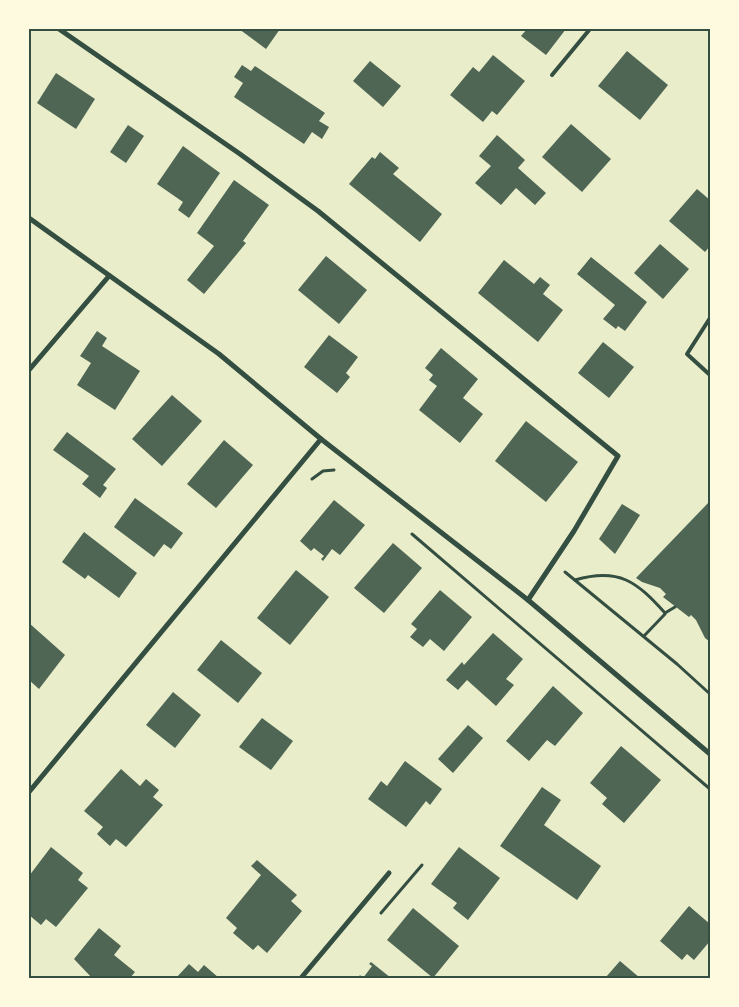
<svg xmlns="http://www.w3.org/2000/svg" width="739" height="1007" font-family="'IBM Plex Sans',sans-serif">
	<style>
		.building { fill: #4f6655 }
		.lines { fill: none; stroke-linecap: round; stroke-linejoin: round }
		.path { stroke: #344e41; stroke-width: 3 }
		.service { stroke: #344e41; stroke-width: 4 }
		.minor { stroke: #344e41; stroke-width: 5 }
		.neatline { fill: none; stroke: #344e41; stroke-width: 2 }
	</style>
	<rect width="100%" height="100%" fill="#e9edc9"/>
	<g class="building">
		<path d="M239 29H280L266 49Z"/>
		<path d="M527 29H566L546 55 521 36Z"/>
		<path d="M627 51 668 85 640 120 598 86Z"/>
		<path d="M493 55 525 81 497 115 492 111 483 122 450 95 473 67 479 72Z"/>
		<path d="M370 61 401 86 383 107 353 81Z"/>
		<path d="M242 65 251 71 255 66 325 113 319 121 329 127 322 139 312 132 304 144 234 97 243 83 234 77Z"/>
		<path d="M56 73 95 99 76 129 37 103Z"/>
		<path d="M571 124 611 159 582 192 542 157Z"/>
		<path d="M128 125 144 136 126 163 110 152Z"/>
		<path d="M497 135 525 160 518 168 546 193 535 205 516 188 501 205 475 183 491 166 479 156Z"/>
		<path d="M183 146 220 173 189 218 178 210 183 202 157 184Z"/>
		<path d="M380 152 399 168 393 174 442 214 420 242 349 184 372 157 375 159Z"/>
		<path d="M234 180 269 205 243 241 246 243 204 294 187 280 214 246 197 233Z"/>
		<path d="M697 189 710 200V246L705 252 669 221Z"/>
		<path d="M660 244 689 269 663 299 634 273Z"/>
		<path d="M326 256 367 290 339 324 298 290Z"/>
		<path d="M591 257 647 302 625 331 618 326 616 329 603 319 615 305 577 274Z"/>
		<path d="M504 260 534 284 540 277 550 285 543 294 563 310 538 342 478 293Z"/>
		<path d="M97 331 107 338 102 346 140 371 115 410 77 385 91 363 80 356Z"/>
		<path d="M329 335 358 357 346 373 350 377 337 393 304 367Z"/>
		<path d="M603 342 634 367 609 398 578 373Z"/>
		<path d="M441 348 478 379 463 398 483 414 460 443 419 410 437 386 429 380 433 375 425 368Z"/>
		<path d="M172 395 202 421 162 466 132 439Z"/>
		<path d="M526 421 578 462 546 502 495 461Z"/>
		<path d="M67 432 116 469 103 485 107 488 100 498 82 484 89 476 53 450Z"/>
		<path d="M224 440 253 465 216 508 187 484Z"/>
		<path d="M135 498 183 533 171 549 164 544 154 557 114 527Z"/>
		<path d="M334 500 365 525 340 555 332 549 323 561 321 559 324 556 314 548 311 551 300 541Z"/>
		<path d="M710 501V642L705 638 696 620 691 615 689 617 663 597 666 594 660 588 642 582 636 578Z"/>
		<path d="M622 504 640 515 615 554 599 539Z"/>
		<path d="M84 532 137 573 119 598 88 575 85 579 62 562Z"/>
		<path d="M393 543 422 568 384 613 354 588Z"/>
		<path d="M296 570 329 597 290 645 257 618Z"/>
		<path d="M440 590 472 617 444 651 430 639 423 647 410 637 417 629 411 624Z"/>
		<path d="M29 623 65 655 39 689 29 680Z"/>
		<path d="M493 633 523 659 506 679 514 685 496 706 467 680 458 690 446 680 462 662 464 665Z"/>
		<path d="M221 640 262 673 238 703 197 670Z"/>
		<path d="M553 686 583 713 555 746 547 740 529 761 506 741Z"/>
		<path d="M173 692 201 715 175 748 146 725Z"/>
		<path d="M262 718 293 741 271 770 239 747Z"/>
		<path d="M468 725 483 738 453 773 438 759Z"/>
		<path d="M621 746 661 780 624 823 602 804 607 798 590 783Z"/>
		<path d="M405 761 442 789 430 805 426 801 406 827 368 799 381 781 387 786Z"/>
		<path d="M121 769 140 786 146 779 159 790 153 797 163 805 126 847 116 839 110 846 97 834 103 827 84 811Z"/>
		<path d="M542 787 561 800 544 825 601 866 577 900 500 846Z"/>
		<path d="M51 847 83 873 78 880 88 888 56 927 46 919 41 925 29 915V876Z"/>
		<path d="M459 847 500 878 468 920 453 908 457 903 431 884Z"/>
		<path d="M257 860 297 895 291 901 302 911 267 953 258 945 253 950 233 933 237 928 226 918 261 875 251 866Z"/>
		<path d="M689 906 710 924V941L694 960 687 954 682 960 660 941Z"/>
		<path d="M413 908 459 946 433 978 387 940Z"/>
		<path d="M99 928 121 946 114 955 135 972 130 978H92L74 959Z"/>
		<path d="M620 961 640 978H607L606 977Z"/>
		<path d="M371 962 391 978H358L360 975 363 978 372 966 369 964Z"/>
		<path d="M189 964 198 972 204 965 219 978H176Z"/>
	</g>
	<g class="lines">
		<g class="path">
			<path d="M312 479 323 471 334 470"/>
			<path d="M412 534 710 789"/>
			<path d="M565 572 677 664 710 694"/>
			<path d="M575 580C619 567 637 582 665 613L675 607"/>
			<path d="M644 636 665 614"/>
			<path d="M381 913 422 865"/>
		</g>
		<g class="service">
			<path d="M552 75 590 29"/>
			<path d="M710 318 687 354 710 375"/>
		</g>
		<g class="minor">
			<path d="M59 29 240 154 318 211 618 456 574 531 528 600"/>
			<path d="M29 218 219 354 321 439 528 600 710 754"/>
			<path d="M29 370 109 276"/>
			<path d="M29 792 321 439"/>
			<path d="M301 978 389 873"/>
		</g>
	</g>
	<rect width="739" height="1007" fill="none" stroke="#fefae0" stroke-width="60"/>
	<rect x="30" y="30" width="679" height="947" class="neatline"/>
</svg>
